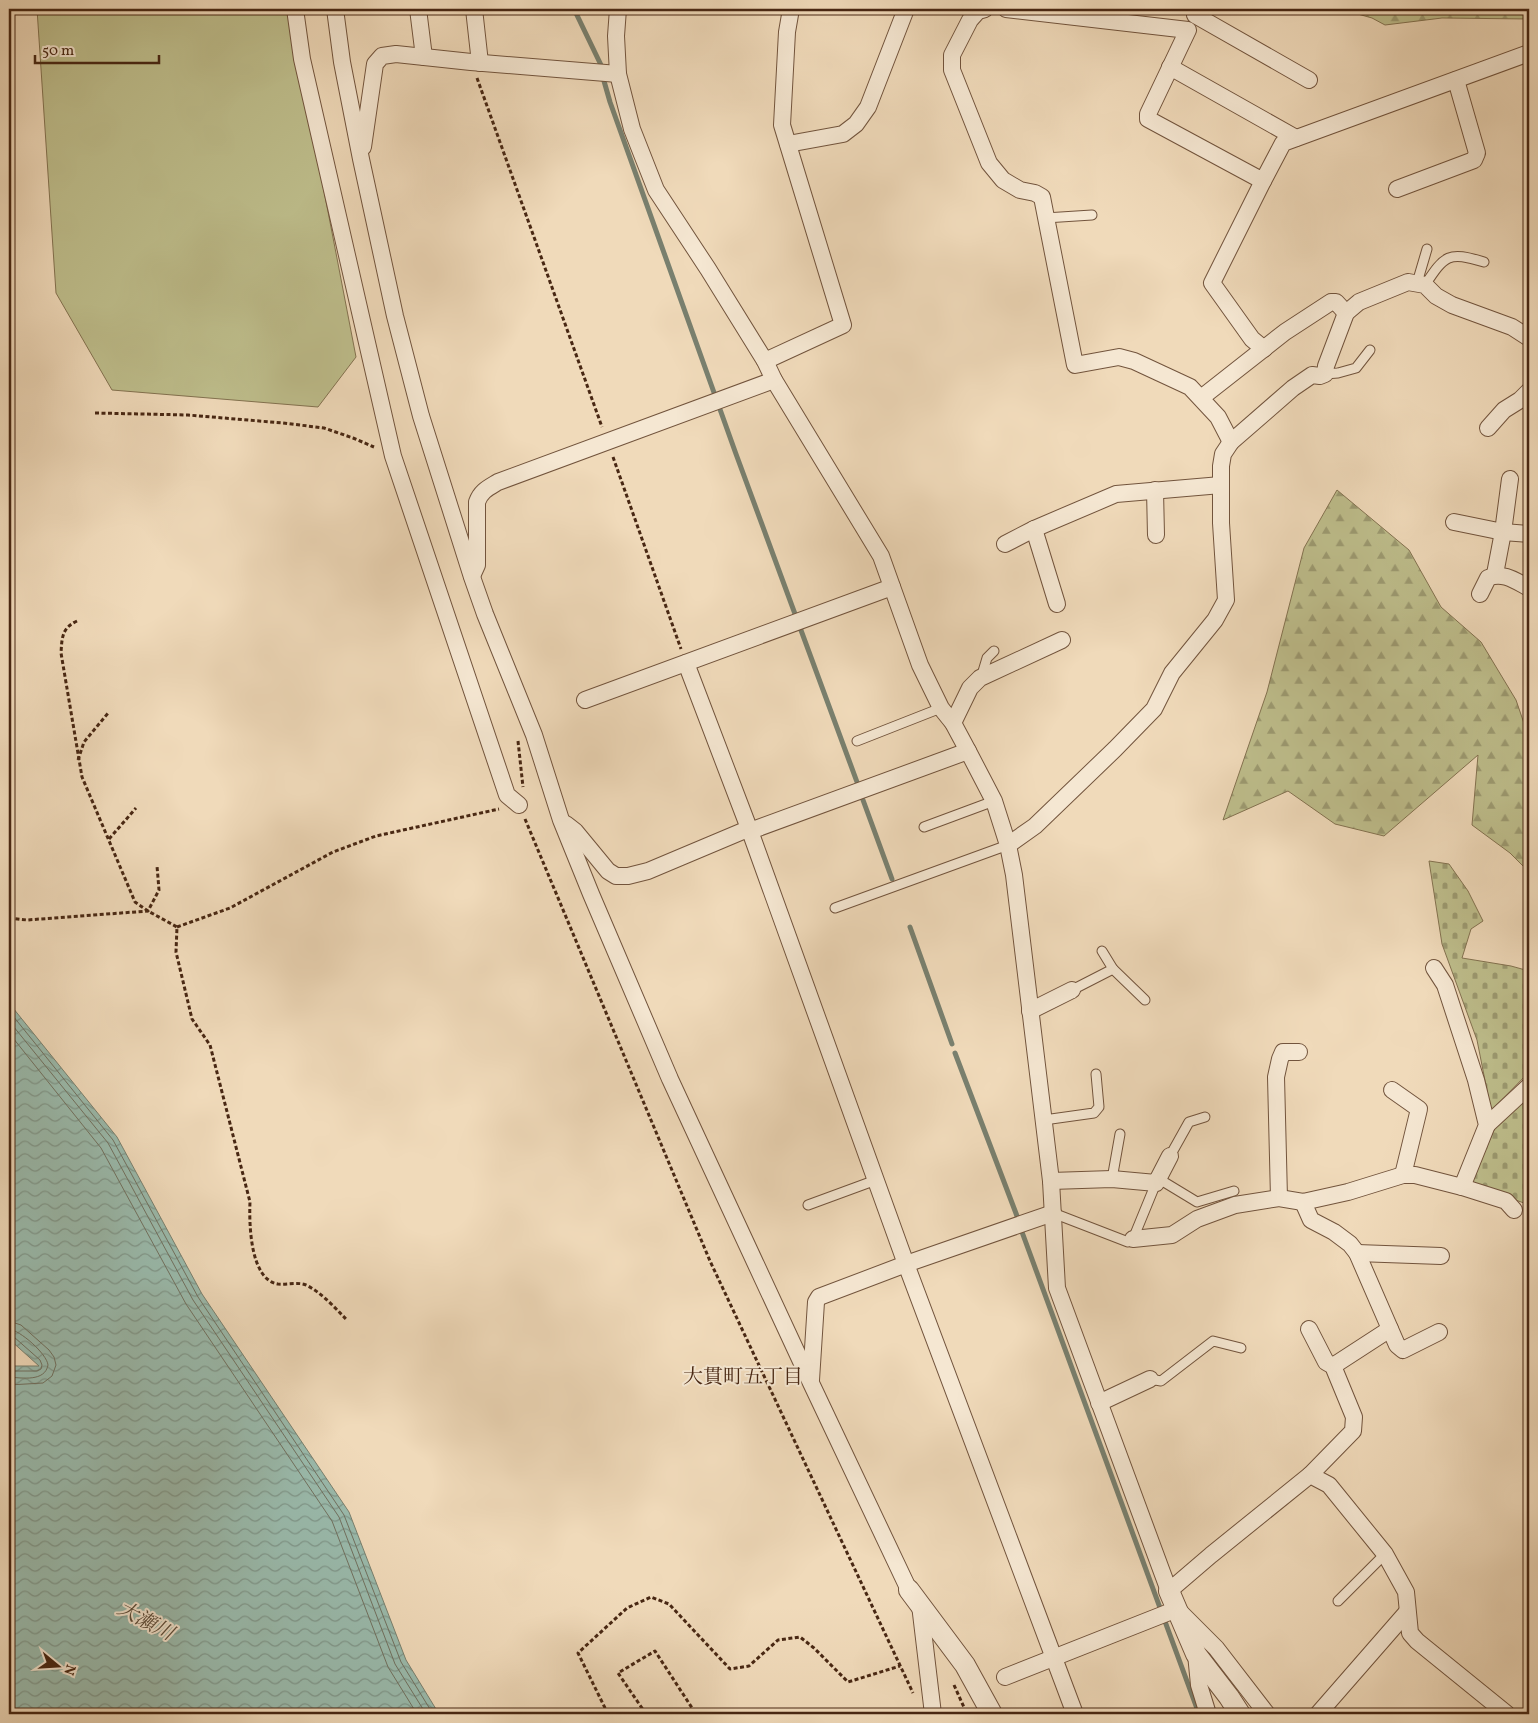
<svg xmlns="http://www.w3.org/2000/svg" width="1538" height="1723" font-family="Vollkorn,'Noto Serif JP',serif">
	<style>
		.grass { fill: #bebe8c; stroke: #837250 }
		.forest { fill: url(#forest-firs); stroke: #837250 }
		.cemetery { fill: url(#cemetery-stones); stroke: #837250 }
		.water { fill: url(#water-waves); stroke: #79806f }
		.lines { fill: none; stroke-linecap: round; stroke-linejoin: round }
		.shore { stroke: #717160; stroke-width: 1 }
		.stream { stroke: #79806f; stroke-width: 5 }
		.service-casing { stroke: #72543d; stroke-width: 11 }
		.minor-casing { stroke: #72543d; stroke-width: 18 }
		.tertiary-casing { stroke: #72543d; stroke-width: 22 }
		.path { stroke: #482713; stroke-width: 3; stroke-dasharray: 4 2.5; stroke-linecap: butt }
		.service { stroke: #f5e7d2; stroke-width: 9 }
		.minor { stroke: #f5e7d2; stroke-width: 16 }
		.tertiary { stroke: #f5e7d2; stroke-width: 20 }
		.labels { text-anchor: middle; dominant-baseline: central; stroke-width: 4; stroke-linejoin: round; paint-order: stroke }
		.neighbourhood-label { font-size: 20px; fill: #482713; stroke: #f5e7d2 }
		.water-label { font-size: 20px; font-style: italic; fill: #5c4c3a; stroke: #f5e7d2 }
	</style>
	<defs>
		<pattern id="forest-firs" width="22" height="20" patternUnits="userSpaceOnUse" patternTransform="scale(1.25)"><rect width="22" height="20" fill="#bebe8c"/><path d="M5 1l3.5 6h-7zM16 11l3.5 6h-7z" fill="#9c9a71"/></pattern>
		<pattern id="cemetery-stones" width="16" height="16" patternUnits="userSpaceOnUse" patternTransform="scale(1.25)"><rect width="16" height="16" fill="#bebe8c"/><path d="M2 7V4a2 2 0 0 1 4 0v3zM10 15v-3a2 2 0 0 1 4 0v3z" fill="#9c9a71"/></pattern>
		<pattern id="water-waves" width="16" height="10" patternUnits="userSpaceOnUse" patternTransform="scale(1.25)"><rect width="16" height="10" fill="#9abbad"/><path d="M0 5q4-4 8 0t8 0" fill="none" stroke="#80988c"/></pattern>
	</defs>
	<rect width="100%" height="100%" fill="#f0daba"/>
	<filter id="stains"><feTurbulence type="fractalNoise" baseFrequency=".004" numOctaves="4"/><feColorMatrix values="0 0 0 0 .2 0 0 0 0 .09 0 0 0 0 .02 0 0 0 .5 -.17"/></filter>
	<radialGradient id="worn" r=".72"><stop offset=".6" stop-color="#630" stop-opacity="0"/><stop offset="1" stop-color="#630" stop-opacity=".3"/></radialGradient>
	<path class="grass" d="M37 9H289L356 357 318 407 112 390 56 293Z"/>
	<g class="forest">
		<path d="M1340 9H1529V19L1442 18 1385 25 1372 18Z"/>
		<path d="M1337 490 1409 550 1441 607 1481 642 1516 700 1529 738V872L1510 853 1472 825 1478 755 1384 836 1335 824 1288 791 1223 820 1267 692 1304 548Z"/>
	</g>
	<g class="cemetery">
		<path d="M1429 861 1449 864 1468 891 1483 921 1471 929 1462 958 1511 966 1529 971V1072L1491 1111 1477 1040 1442 944Z"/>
		<path d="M1529 1093V1205L1471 1183 1494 1130Z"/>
	</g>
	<path class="water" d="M9 1003 117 1137 202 1294 349 1512 406 1660 439 1714H9V1366H39L9 1339Z"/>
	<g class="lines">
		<g class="shore">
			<path d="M9 1011 113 1140 198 1297 344 1515 401 1662 433 1714"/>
			<path d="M9 1021 108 1143 193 1300 339 1517 395 1664 426 1714"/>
			<path d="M9 1033 101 1148 186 1304 332 1521 388 1667 417 1714"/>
			<path d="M9 1321 21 1325 49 1350 54 1357 56 1365 52 1376 43 1383 9 1385"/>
			<path d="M9 1329C20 1330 47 1354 48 1365 45 1382 22 1378 9 1377"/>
			<path d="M9 1335 14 1337 40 1360 42 1365 41 1369 37 1371H9"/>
		</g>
		<g class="stream">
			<path d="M574 9 601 65"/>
			<path d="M604 81 610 102 736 454 857 782"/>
			<path d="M863 800 892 879"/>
			<path d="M910 927 952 1044"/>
			<path d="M955 1053 1017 1216"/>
			<path d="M1022 1232 1199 1714"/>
		</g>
		<defs>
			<g id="service">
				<path d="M1045 218 1092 215"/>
				<path d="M1417 283 1427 249"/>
				<path d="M1425 285C1445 255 1448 251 1484 262"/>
				<path d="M1325 374 1338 373 1356 368 1370 350"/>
				<path d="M981 678 987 658 994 651"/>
				<path d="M857 741 941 708"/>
				<path d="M924 827 994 801"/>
				<path d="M835 908 1008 845"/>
				<path d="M1102 951 1113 969 1145 1000"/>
				<path d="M1072 990 1113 969"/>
				<path d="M1044 1120 1094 1113 1099 1107 1096 1074"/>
				<path d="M1170 1156 1189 1122 1205 1117"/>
				<path d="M1112 1179 1120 1134"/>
				<path d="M808 1205 876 1180"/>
				<path d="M1053 1213 1128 1242 1133 1239 1156 1183 1164 1182 1197 1202 1234 1191"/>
				<path d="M1150 1379 1161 1381 1213 1341 1241 1348"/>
				<path d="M1338 1601 1385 1554"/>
			</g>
			<g id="minor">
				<path d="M295 9 302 59 393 456 507 795 519 805"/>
				<path d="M335 9 342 62 361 159 395 316 421 416 472 577 485 614 534 735 561 820 591 894 670 1079 811 1383 909 1590"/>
				<path d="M418 9 424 57"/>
				<path d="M474 9 480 63"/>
				<path d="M618 9 616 36 618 74 632 129 656 190 708 269 765 361 774 380 881 556 920 665 941 708 953 723 968 751 994 801 1008 845 1014 875 1051 1181 1057 1288 1169 1591 1211 1555 1310 1475 1329 1485 1385 1554 1406 1592 1410 1633 1417 1641 1507 1714"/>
				<path d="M985 9 978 11 970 20 952 55V70L989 163 1003 180 1020 190 1035 193 1042 197 1075 365 1119 357 1134 361 1190 387 1218 417 1231 442"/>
				<path d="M1006 9 1188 30 1148 114V119L1263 181 1283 143 1529 53"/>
				<path d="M1195 15 1309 80"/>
				<path d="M1170 67 1296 138"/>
				<path d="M788 144 843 134 856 124 868 107 906 9"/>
				<path d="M363 147 375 64 382 56 396 54 471 62 618 74"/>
				<path d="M1263 181 1212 283 1252 339 1264 349"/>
				<path d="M1397 189 1474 160 1477 153 1456 80"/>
				<path d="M765 361 843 325 782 125 787 32 791 9"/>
				<path d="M1201 398 1285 332 1331 302H1336L1346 313"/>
				<path d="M1488 428 1504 410 1520 400 1529 391"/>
				<path d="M1155 490 1156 535"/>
				<path d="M1454 522 1503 532 1529 534"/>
				<path d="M1034 529 1057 604"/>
				<path d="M1005 544 1034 529 1116 494 1221 485"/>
				<path d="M1495 574 1503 532 1510 479"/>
				<path d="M472 576 477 565V502C481 491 488 488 498 482L774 380"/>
				<path d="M1480 594 1488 578C1502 571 1516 581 1529 588"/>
				<path d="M686 663 750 831 906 1264 1075 1714"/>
				<path d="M585 700 892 587"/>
				<path d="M953 723 970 688 980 678 1062 640"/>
				<path d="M566 824 575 831 608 871 616 876H628L648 871 743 831H750L968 751"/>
				<path d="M1008 845 1035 826 1115 749 1154 709 1172 673 1215 620 1226 600 1221 523V466L1223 454 1231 442 1293 388 1312 375 1320 376 1325 374 1326 366 1346 313 1359 302 1408 282 1425 285 1436 296 1452 305 1512 327 1529 338"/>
				<path d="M1434 968 1445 985 1476 1080 1487 1125 1462 1187"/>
				<path d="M1030 1011 1072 990"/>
				<path d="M1392 1090 1419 1109 1403 1175"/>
				<path d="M1487 1125 1529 1086"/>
				<path d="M1051 1181 1112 1179 1156 1183 1170 1156"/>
				<path d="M1279 1198 1276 1077 1280 1059 1283 1052H1299"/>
				<path d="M1303 1202 1311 1220 1334 1232 1350 1244 1357 1253 1397 1345 1403 1350 1439 1332"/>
				<path d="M1133 1239 1172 1235 1197 1219 1235 1205 1279 1198 1303 1202 1348 1192 1403 1175H1415L1462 1187 1506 1201 1514 1210"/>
				<path d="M1357 1253 1441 1256"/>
				<path d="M1309 1329 1326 1362 1333 1366 1354 1417 1353 1431 1310 1475"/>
				<path d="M1333 1366 1390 1329"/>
				<path d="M811 1380 816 1302 819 1297 906 1264 1053 1213"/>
				<path d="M1099 1403 1150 1379"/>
				<path d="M920 1605 933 1714"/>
				<path d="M1196 1654 1199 1685 1208 1714"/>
				<path d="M1005 1677 1177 1609 1216 1648 1267 1714"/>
				<path d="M1318 1714 1407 1612"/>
			</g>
			<g id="tertiary">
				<path d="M909 1590 965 1665 992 1714"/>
				<path d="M1169 1591 1196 1654 1229 1697 1240 1714"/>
			</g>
		</defs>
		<use href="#service" class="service-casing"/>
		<use href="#minor" class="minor-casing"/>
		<use href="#tertiary" class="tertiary-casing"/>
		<g class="path">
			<path d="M477 78 602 427"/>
			<path d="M95 413 188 415 283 423 324 428 353 438 374 447"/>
			<path d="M613 457 681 649"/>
			<path d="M77 621C62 628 62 637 61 653L82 777 135 902 148 911 177 927 176 952 192 1019 210 1045 250 1202C249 1223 250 1280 278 1284 288 1285 299 1281 308 1286 323 1294 335 1308 346 1319"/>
			<path d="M518 741 523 787"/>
			<path d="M78 760 84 742 109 712"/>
			<path d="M525 819 710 1261 913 1693"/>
			<path d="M109 839 136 808"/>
			<path d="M9 918 27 920 148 911 159 890 157 866"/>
			<path d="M177 927 230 908 333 852 376 836 499 809"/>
			<path d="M954 1685 967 1714"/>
			<path d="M608 1714 578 1653 627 1608 651 1597 669 1604 730 1669 749 1666 778 1640 800 1637 814 1648 848 1682 900 1666"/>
			<path d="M646 1714 618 1673 655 1651 696 1714"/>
		</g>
		<use href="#service" class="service"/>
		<use href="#minor" class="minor"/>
		<use href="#tertiary" class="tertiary"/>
	</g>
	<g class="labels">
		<g class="neighbourhood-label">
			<text x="743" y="1378">大貫町五丁目</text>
		</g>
		<g class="water-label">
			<text transform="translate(145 1622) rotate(28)">大瀬川</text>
		</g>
	</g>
	<rect width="1538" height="1723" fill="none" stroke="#f0daba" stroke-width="30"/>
	<rect x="10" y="10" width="1518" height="1703" fill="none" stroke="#482713" stroke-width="2.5"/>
	<rect x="15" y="15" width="1508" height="1693" fill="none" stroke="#482713"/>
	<g transform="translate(58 1666) rotate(108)" stroke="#f5e7d2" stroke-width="4" paint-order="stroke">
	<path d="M0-4L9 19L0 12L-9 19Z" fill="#482713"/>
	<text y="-8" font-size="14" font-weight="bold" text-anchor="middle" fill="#482713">N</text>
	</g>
	<path d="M35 55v8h124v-8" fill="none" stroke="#482713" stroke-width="2.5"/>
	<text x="42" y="55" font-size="15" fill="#482713" stroke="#f5e7d2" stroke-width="4" paint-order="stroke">50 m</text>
	<rect width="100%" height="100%" filter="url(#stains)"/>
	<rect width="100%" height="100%" fill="url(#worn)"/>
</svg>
